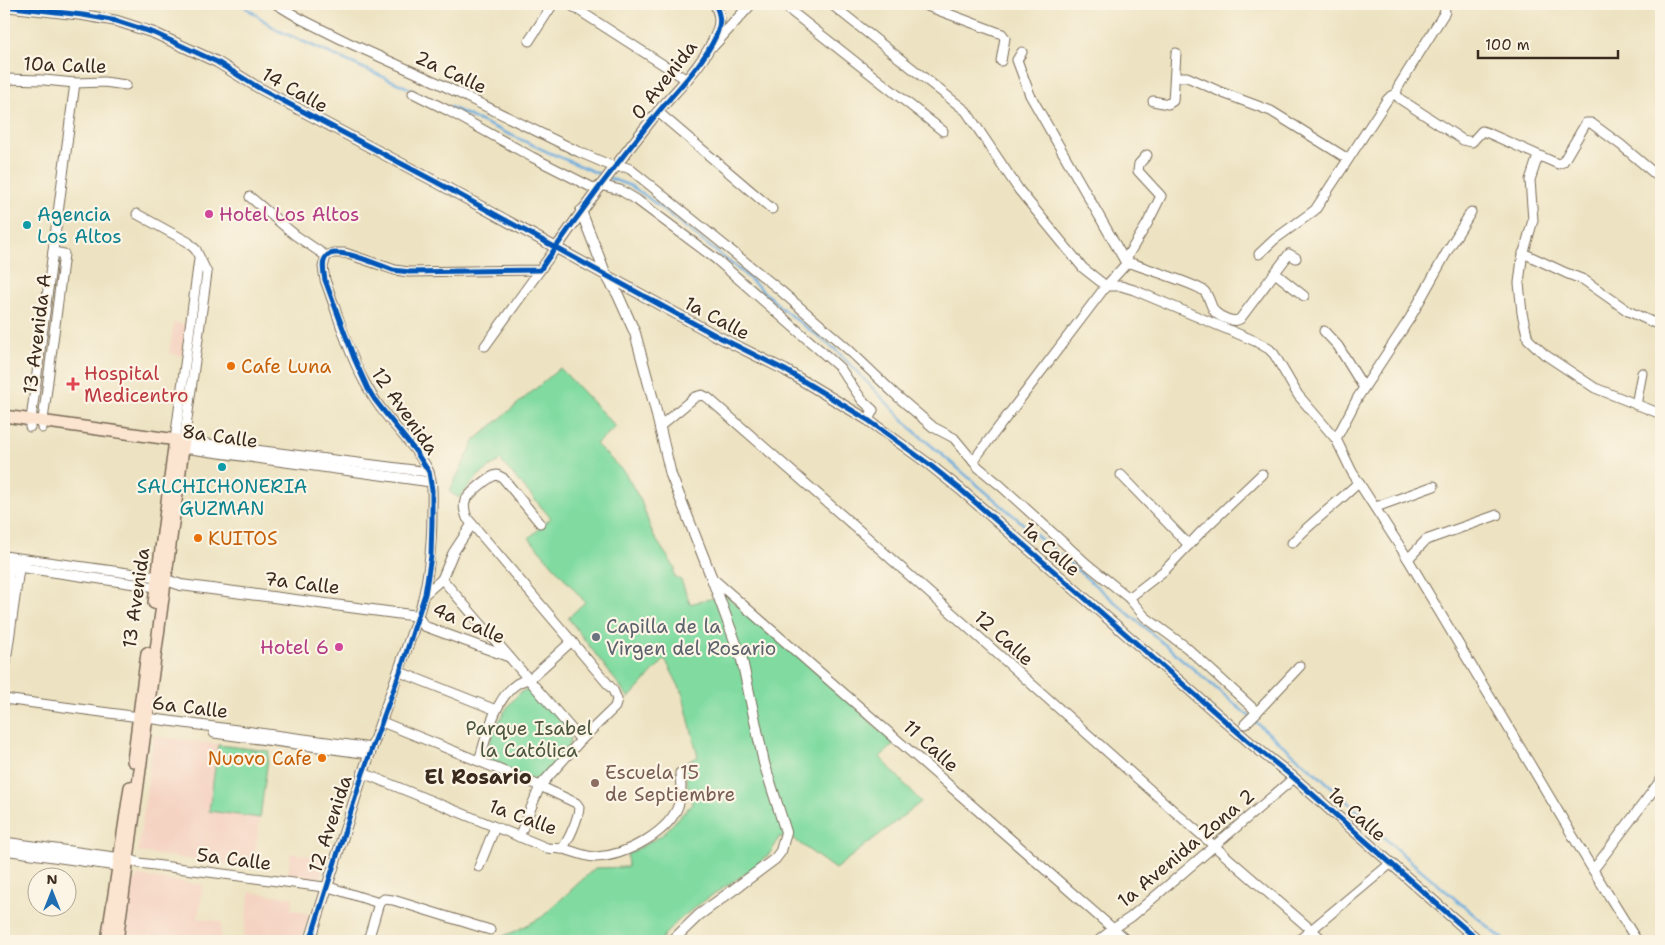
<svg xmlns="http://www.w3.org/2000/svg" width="1665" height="945" font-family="'Shantell Sans',sans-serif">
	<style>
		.built { fill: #f5d3c2 }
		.green { fill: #81dba1; stroke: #5e8260 }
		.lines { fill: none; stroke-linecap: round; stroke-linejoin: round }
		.stream { stroke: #6aacde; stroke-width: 2.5 }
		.minor-casing { stroke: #796b57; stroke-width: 11 }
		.tertiary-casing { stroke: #796b57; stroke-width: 12 }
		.secondary-casing { stroke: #796b57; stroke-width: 14 }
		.minor { stroke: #fff; stroke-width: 9 }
		.tertiary { stroke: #fff; stroke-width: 10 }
		.secondary { stroke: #fce5d0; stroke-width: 11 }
		.cycleway-casing { stroke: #fcf5e5; stroke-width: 8 }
		.cycleway { stroke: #0057b8; stroke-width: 5 }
		.hotel-dot { fill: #d1479c; stroke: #fcf5e5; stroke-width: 2 }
		.culture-dot { fill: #0f9aa8; stroke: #fcf5e5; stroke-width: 2 }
		.food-dot { fill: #e8710a; stroke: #fcf5e5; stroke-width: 2 }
		.health-dot { fill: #e0444e; stroke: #fcf5e5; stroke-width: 2 }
		.worship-dot { fill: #6b7280; stroke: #fcf5e5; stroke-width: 2 }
		.education-dot { fill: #8d6e63; stroke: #fcf5e5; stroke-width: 2 }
		.labels { text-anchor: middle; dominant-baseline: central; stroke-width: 4.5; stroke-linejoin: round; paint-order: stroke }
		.street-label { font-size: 19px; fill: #3b2a1e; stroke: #fcf5e5 }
		.culture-label { font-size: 19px; fill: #0d838f; stroke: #fcf5e5; text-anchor: start }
		.hotel-label { font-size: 19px; fill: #b23c85; stroke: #fcf5e5; text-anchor: start }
		.food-label { font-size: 19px; fill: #c56008; stroke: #fcf5e5; text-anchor: start }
		.health-label { font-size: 19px; fill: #be3a42; stroke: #fcf5e5; text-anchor: start }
		.worship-label { font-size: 19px; fill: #5b616d; stroke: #fcf5e5; text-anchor: start }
		.park-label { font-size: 19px; fill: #4c563f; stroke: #fcf5e5 }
		.education-label { font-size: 19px; fill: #785e54; stroke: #fcf5e5; text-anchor: start }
		.neighbourhood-label { font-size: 20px; font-weight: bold; fill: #3b2a1e; stroke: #fcf5e5 }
	</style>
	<rect width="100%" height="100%" fill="#fcf5e5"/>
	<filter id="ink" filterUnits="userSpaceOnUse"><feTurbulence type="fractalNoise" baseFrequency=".02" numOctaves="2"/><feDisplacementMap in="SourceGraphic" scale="10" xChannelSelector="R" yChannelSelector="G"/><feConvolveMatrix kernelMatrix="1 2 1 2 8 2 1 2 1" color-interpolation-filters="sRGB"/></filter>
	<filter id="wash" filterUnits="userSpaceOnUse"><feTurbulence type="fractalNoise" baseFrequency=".0096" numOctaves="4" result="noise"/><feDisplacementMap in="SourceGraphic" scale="20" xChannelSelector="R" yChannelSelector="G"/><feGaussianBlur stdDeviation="1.12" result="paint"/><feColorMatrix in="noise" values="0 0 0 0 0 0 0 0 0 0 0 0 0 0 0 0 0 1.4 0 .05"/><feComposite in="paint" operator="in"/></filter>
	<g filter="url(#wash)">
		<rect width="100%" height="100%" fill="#ede3c2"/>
		<g class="built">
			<path d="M174 323 187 325 182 356 169 353Z"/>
			<path d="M154 736 269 751 253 868 138 852Z"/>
			<path d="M291 853 326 859 320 878 288 873Z"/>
			<path d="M138 876 203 885 198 918 222 922 219 941H124L133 881Z"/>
			<path d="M250 892 294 898 291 909 309 914 301 941H243Z"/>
		</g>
		<g class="green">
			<path d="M560 368 616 427 596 444 625 473 641 501 653 535 675 568 673 572 676 578 681 580 690 604 725 595 832 685 894 744 880 757 921 802 835 869 792 838 779 837C770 861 746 873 726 886 705 900 674 920 660 941H490L516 931 542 917 595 868 628 867 627 855 662 835 692 804 683 763 698 757 682 692 665 659 629 698 568 618 585 602 529 538 551 518 500 460 478 476 459 498 449 492 475 440Z"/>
			<path d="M528 689 533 691 568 728 571 738 568 747 545 775 533 780 492 762C490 758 488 755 488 751 489 735 512 692 528 689Z"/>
			<path d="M218 745 269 751 260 818 209 811Z"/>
		</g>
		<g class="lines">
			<g class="stream">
				<path d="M241 4 277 30 413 90"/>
				<path d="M450 107 550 153 604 176"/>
				<path d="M609 178 631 186 646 196 742 272 785 311 836 350 913 430 1339 793 1394 847 1505 941"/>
			</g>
		</g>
	</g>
	<g filter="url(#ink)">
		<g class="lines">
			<defs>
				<g id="minor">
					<path d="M276 4 301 19 347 42 436 82 579 152 614 167H625L630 169 781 291 849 350 897 396 933 427 954 438 978 467 1001 486 1087 564 1129 598 1145 617 1186 647 1257 712"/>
					<path d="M569 4 687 80"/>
					<path d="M782 4 943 131"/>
					<path d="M831 4 966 111 1019 190 1083 268 1106 286H1121L1134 290 1255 341 1269 349 1274 354 1298 395 1336 439 1352 472 1408 559 1593 870 1637 941"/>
					<path d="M922 4 1002 34 1005 38 1001 61"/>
					<path d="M529 41 553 4"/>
					<path d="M1022 52 1017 60 1030 95 1126 263"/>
					<path d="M1175 77H1187L1223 93 1271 111 1348 159"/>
					<path d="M4 79 44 80 75 83 104 82 126 85"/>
					<path d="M413 93 449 111 532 157 597 190"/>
					<path d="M1396 94 1400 99 1463 140 1472 142 1482 131 1488 133 1558 164 1563 162 1586 123H1591L1621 145 1661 179"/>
					<path d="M1153 101 1168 104 1173 101 1176 53"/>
					<path d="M658 112 772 209"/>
					<path d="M1538 156 1530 180 1533 220 1522 259 1519 283 1522 313 1528 339 1544 354 1595 388 1661 414"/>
					<path d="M600 185 620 190 637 200 717 260 830 359 840 368 862 400 873 410 868 420"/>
					<path d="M250 197 295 235 326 256"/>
					<path d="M137 214 188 242 196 250 207 273 184 441 429 472"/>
					<path d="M1523 253 1566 273 1584 280 1628 311 1661 326"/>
					<path d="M1259 254 1275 239 1315 210 1387 100 1391 96 1396 94 1398 87 1445 12 1444 4"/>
					<path d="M1127 263 1134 264C1147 269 1196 284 1204 291 1210 297 1210 306 1215 312 1221 318 1234 323 1240 319L1289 254 1296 258"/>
					<path d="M1275 273 1304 296"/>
					<path d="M1324 331 1338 346 1364 388"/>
					<path d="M485 346 540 270"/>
					<path d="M1636 405 1642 373"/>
					<path d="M660 426 695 397 702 395 708 398 861 532 1175 812 1324 941"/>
					<path d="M30 427 75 83"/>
					<path d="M42 428 64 254 53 252"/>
					<path d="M1336 439 1358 397 1410 318 1448 250 1471 212"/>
					<path d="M175 440 199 259"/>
					<path d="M183 448 431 482"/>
					<path d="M973 461 1106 286 1127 263 1128 255 1147 224 1161 196 1138 171 1139 164 1147 155"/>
					<path d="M1121 475 1189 545"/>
					<path d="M1376 507 1434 486"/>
					<path d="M1292 543C1312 521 1337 504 1359 482"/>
					<path d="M4 556 157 577"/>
					<path d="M1408 559 1426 540 1497 515"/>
					<path d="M4 565 156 587"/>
					<path d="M711 577 1127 941"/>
					<path d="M442 579 581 740"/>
					<path d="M425 594 442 579 453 553 472 524"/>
					<path d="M1129 598 1165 570 1201 532 1262 474"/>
					<path d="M4 618 11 562"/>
					<path d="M509 657 424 626 418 616C429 582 432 547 432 511 432 496 434 480 426 466 410 439 384 418 369 390 349 357 339 317 325 280L323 267 326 256 333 253H345L395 270 409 272 540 270 556 248"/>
					<path d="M400 672 496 710"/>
					<path d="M4 675 20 562"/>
					<path d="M4 699 372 748"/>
					<path d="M382 722 540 786 576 803 579 807C579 817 568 843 561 849"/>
					<path d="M1245 724 1257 712 1300 666"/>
					<path d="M214 733 370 754"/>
					<path d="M479 761C487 735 498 683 530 679L572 641"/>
					<path d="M363 773 547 848C553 849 557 848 563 849 574 851 585 857 596 857 625 856 671 832 679 803 682 793 681 783 680 773"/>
					<path d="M519 837 540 786 581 740 615 707 617 699 613 690 467 518C465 512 463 507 465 501 469 494 489 476 497 475L503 478 540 523"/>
					<path d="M4 842 129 859 139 863 332 888 379 903 384 899 393 900 490 930"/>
					<path d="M4 850 124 867"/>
					<path d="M479 867 495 827"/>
					<path d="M1593 870 1661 780"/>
					<path d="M369 941V937L379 903"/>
					<path d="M1098 941 1113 929 1131 917 1294 778"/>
					<path d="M1298 941 1390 864"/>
				</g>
				<g id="tertiary">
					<path d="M4 6 83 15 117 21 154 33 217 62 259 88 438 183 715 335 785 370 868 420 930 465 960 489 1248 741 1294 778 1479 941"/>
					<path d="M714 45 751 4"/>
					<path d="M581 211 606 275 618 295 635 333 655 407 671 475 711 576 742 660 764 763 786 832 781 851 775 859 699 915 672 941"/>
					<path d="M556 248C588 202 621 158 656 114 677 89 705 64 717 32 721 21 720 15 715 4"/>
					<path d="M160 578 181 585 418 616 363 773 310 941"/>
				</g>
				<g id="secondary">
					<path d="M4 416 184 441 117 941"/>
					<path d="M154 603 175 440"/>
					<path d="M133 761 147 653"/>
					<path d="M107 941 130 787"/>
				</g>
			</defs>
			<use href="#minor" class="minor-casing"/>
			<use href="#tertiary" class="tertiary-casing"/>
			<use href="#secondary" class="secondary-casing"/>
			<use href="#minor" class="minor"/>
			<use href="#tertiary" class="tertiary"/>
			<use href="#secondary" class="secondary"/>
			<defs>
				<g id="cycleway">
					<path d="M4 6 83 15 117 21 154 33 217 62 259 88 438 183 715 335 785 370 868 420 930 465 960 489 1248 741 1294 778 1479 941"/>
					<path d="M310 941 363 773 400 672 425 594 431 556 432 522V490L429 472 416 452 375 400 368 389 354 358 325 280C324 273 321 263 326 257 335 244 380 266 393 270 398 271 404 271 409 272L540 270C575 219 612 169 651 121 673 93 701 68 716 36 721 24 721 16 715 4"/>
				</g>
			</defs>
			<use href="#cycleway" class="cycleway-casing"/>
			<use href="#cycleway" class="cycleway"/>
		</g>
	</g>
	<g class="hotel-dot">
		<circle cx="209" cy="214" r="5"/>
		<circle cx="339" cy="647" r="5"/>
	</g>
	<g class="culture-dot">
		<circle cx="27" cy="225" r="5"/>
		<circle cx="222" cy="467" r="5"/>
	</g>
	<g class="food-dot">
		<circle cx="231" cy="366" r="5"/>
		<circle cx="198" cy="538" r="5"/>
		<circle cx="322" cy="758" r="5"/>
	</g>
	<path class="health-dot" d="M70.5 376.5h5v5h5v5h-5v5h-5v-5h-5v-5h5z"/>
	<circle class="worship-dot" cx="596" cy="637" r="5"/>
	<circle class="education-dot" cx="595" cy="783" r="5"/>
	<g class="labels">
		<g class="street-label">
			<text transform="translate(65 65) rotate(2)">10a Calle</text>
			<text transform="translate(451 72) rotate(25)">2a Calle</text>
			<text transform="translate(664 80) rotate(-52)">0 Avenida</text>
			<text transform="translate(295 90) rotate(29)">14 Calle</text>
			<text transform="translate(717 318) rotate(28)">1a Calle</text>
			<text transform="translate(37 334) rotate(-83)">13 Avenida A</text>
			<text transform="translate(405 411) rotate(55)">12 Avenida</text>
			<text transform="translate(220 436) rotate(8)">8a Calle</text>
			<text transform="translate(1051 549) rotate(42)">1a Calle</text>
			<text transform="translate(302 583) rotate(7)">7a Calle</text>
			<text transform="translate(136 598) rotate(-82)">13 Avenida</text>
			<text transform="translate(469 623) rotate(23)">4a Calle</text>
			<text transform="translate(1004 638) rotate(42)">12 Calle</text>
			<text transform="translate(190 707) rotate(7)">6a Calle</text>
			<text transform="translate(931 746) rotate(42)">11 Calle</text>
			<text transform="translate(1357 814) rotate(42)">1a Calle</text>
			<text transform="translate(523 817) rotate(20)">1a Calle</text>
			<text transform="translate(330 824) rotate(-72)">12 Avenida</text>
			<text transform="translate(1186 848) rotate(-40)">1a Avenida Zona 2</text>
			<text transform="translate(234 859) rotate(7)">5a Calle</text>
		</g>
		<g class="culture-label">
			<text x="37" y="214">Agencia<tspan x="37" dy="22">Los Altos</tspan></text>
			<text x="222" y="486" text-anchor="middle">SALCHICHONERIA<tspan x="222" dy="22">GUZMAN</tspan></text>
		</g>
		<g class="hotel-label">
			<text x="219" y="214">Hotel Los Altos</text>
			<text x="329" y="647" text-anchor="end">Hotel 6</text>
		</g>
		<g class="food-label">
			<text x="241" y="366">Cafe Luna</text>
			<text x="208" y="538">KUITOS</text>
			<text x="312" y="758" text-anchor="end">Nuovo Cafe</text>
		</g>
		<g class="health-label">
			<text x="84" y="373">Hospital<tspan x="84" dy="22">Medicentro</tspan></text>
		</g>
		<g class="worship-label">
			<text x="606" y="626">Capilla de la<tspan x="606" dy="22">Virgen del Rosario</tspan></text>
		</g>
		<g class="park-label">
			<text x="529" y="728">Parque Isabel<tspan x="529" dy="22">la Católica</tspan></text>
		</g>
		<g class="education-label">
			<text x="605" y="772">Escuela 15<tspan x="605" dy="22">de Septiembre</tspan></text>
		</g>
		<g class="neighbourhood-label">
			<text x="478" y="777">El Rosario</text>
		</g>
	</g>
	<rect width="1665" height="945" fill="none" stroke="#fcf5e5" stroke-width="20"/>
	<g transform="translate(52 892)"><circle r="24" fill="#fcf5e5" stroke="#afa495"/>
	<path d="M0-4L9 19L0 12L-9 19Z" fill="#1f6fb2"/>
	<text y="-8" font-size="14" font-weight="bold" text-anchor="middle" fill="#3b2a1e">N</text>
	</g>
	<path d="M1478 50v8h140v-8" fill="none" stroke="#3b2a1e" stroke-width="2.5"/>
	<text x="1485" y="50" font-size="15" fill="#3b2a1e" stroke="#fcf5e5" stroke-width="4" paint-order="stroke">100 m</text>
</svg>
